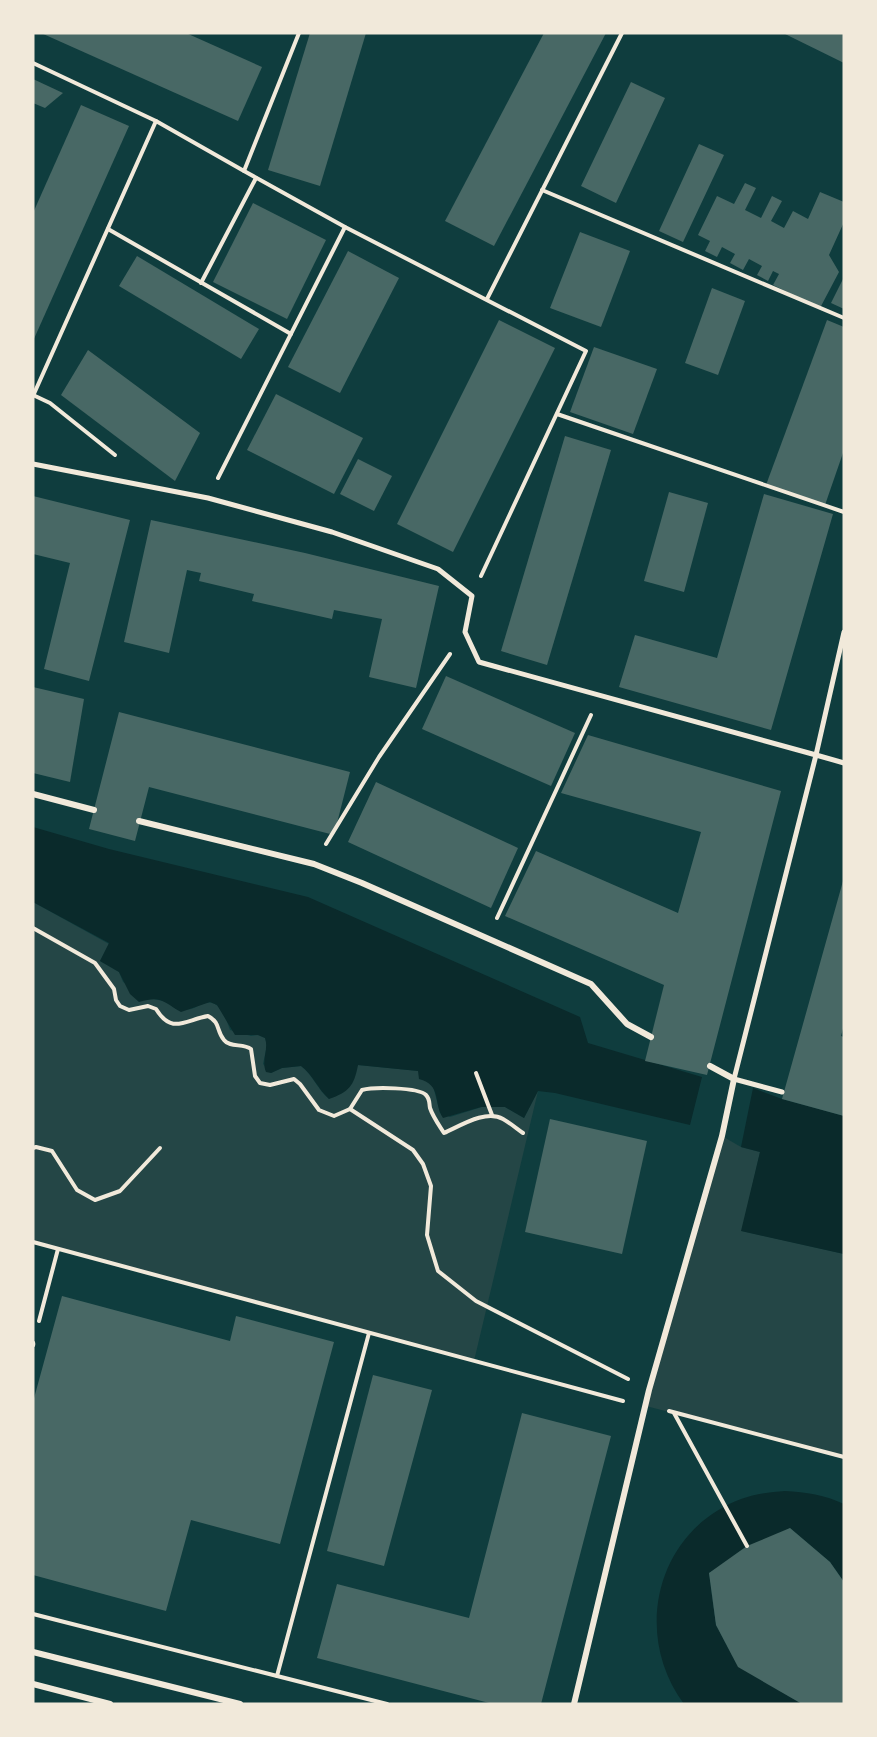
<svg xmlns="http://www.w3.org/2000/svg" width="877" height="1737" font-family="'IBM Plex Sans',sans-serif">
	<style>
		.green { fill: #244646 }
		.water { fill: #0a2a2b }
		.building { fill: #486865 }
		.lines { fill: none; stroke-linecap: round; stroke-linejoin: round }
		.path { stroke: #f1e9da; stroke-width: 4 }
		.service { stroke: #f1e9da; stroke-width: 4.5 }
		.pedestrian { stroke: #f1e9da; stroke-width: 5 }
		.minor { stroke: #f1e9da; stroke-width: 6 }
	</style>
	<rect width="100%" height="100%" fill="#0f3d3e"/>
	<g class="green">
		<path d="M33 902 109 944 100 961 119 972 123 982 150 998 167 1002 176 1009C181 1009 186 1010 191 1009 196 1008 200 1004 205 1003 220 999 226 1019 230 1030L251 1036 258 1035 265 1038 267 1045 263 1064 271 1073 282 1068 301 1066C313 1075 317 1089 329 1099L358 1065 419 1071 433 1086 440 1113 450 1117 482 1107H505L524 1118 538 1091 474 1361 33 1242Z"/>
		<path d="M722 1136 741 1147 760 1152 742 1231 844 1254V1457L646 1406Z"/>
	</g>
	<g class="water">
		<path d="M33 827 109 849 308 897 580 1017 588 1043 702 1077 690 1125 555 1093 538 1091 524 1118 505 1107H481L443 1118C433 1102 442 1085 419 1079L418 1071 358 1065C354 1086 349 1092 329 1099 318 1089 313 1075 301 1066L282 1068 271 1073 266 1072C261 1060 269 1050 265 1038L258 1035H235L217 1005 210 1002 181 1012C163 1002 162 995 139 1002L130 994 119 972 100 961 109 943 33 902Z"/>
		<path d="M753 1088 782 1099 844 1116V1254L741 1231 760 1152 741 1147Z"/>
		<path d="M785 1491C806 1492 825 1495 844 1504V1582L830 1562 790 1528 709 1573 716 1625 738 1666 802 1704H684C632 1634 656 1531 741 1499 755 1494 770 1492 785 1491Z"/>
	</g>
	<g class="building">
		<path d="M41 33H186L262 67 238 121Z"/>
		<path d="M310 33H366L320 186 268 170Z"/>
		<path d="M544 33H606L494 246 445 221Z"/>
		<path d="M783 33H844V63Z"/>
		<path d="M33 79 63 93 45 108 33 103Z"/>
		<path d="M631 82 665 98 616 203 581 186Z"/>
		<path d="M81 105 129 126 33 341V213Z"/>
		<path d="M699 144 724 155 683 242 659 231Z"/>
		<path d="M745 183 756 188 745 210 761 218 772 196 782 201 771 221 784 228 793 211 808 219 820 192 844 202V222L829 255 839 272 820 308 773 285 779 274 773 271 768 281 757 275 762 266 749 259 743 270 730 263 735 254 722 247 717 257 705 251 710 241 698 235 717 196 734 204Z"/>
		<path d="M253 203 326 240 287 319 213 282Z"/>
		<path d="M580 232 630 251 601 327 550 308Z"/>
		<path d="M348 251 399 278 340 393 288 367Z"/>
		<path d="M137 256 259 329 241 359 119 286Z"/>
		<path d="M844 277V309L831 303Z"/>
		<path d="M712 288 745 301 718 375 685 363Z"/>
		<path d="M499 320 555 348 453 552 397 524Z"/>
		<path d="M827 320 844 327V450L825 505 766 485Z"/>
		<path d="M594 347 657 369 633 434 570 412Z"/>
		<path d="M88 350 200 433 175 481 61 395Z"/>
		<path d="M276 394 363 438 334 494 247 450Z"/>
		<path d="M565 436 611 450 547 665 501 651Z"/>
		<path d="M358 459 392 476 374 511 340 494Z"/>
		<path d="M669 492 708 503 684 592 644 581Z"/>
		<path d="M764 494 833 514 771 730 619 687 635 635 717 658Z"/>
		<path d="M33 496 130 520 89 681 44 669 70 563 33 554Z"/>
		<path d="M151 520 305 553 439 586 416 688 369 677 382 619 334 610 332 619 252 601 254 594 199 581 201 573 187 570 169 653 124 642Z"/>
		<path d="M446 676 575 733 551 786 422 729Z"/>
		<path d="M33 687 84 699 70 782 33 773Z"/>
		<path d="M119 712 350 772 334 835 149 787 135 841 89 829Z"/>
		<path d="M588 735 781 791 707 1075 645 1061 664 985 505 916 536 851 678 913 701 832 561 793Z"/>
		<path d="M376 782 518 848 491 908 348 842Z"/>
		<path d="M843 881 844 1025 841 1036 844 1037V1116L782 1099Z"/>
		<path d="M550 1119 647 1141 622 1254 525 1232Z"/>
		<path d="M62 1296 230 1341 236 1316 334 1342 280 1544 191 1520 166 1611 33 1575V1402Z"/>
		<path d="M373 1375 432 1390 384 1566 327 1551Z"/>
		<path d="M522 1413 611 1436 541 1704H493L317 1658 337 1584 469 1618Z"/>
		<path d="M790 1528 830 1562 844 1582V1704H802L738 1667 716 1625 709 1573 747 1546Z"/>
	</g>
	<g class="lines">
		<g class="path">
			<path d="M33 63 156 121 244 171 299 33"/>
			<path d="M244 171 345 227 586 351 481 576"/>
			<path d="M542 190 844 318"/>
			<path d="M108 229 291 334"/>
			<path d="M201 283 256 178"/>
			<path d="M487 299 622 33"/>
			<path d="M33 395 50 403 115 455"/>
			<path d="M33 396 156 121"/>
			<path d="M557 414 844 512"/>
			<path d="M218 478 345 227"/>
			<path d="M326 844 379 757 450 654"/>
			<path d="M497 918 591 715"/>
			<path d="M33 928 95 963 114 989 116 1000 120 1006 129 1010 148 1006 156 1009C172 1035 185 1020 208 1016 221 1023 216 1031 224 1040 230 1048 243 1043 251 1049L255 1076 260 1083 270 1085 294 1079 300 1084 319 1110 334 1116 350 1109 362 1090C373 1087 418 1087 426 1095 430 1099 429 1103 430 1108 433 1117 439 1125 444 1133 460 1126 486 1109 503 1119 510 1123 516 1128 523 1133"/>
			<path d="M476 1073 492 1115"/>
			<path d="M350 1109 413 1150 423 1164 431 1186 427 1235 438 1271 476 1301 628 1379"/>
			<path d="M33 1148 36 1147 52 1151 77 1190 95 1200 120 1191 160 1148"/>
			<path d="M33 1242 623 1401"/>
			<path d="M39 1321 58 1249"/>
			<path d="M669 1411 844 1457"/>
			<path d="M674 1413 747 1546"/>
			<path d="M33 1614 387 1704"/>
			<path d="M277 1676 369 1333"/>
		</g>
		<path class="service" d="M33 1345V1343"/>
		<g class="pedestrian">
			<path d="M33 464 208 498 332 532 438 569 472 596 465 632 479 662 816 755 844 632"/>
			<path d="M782 1092 734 1079 816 755 844 763"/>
		</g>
		<g class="minor">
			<path d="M33 794 94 810"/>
			<path d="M139 821 314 864 362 883 591 984 627 1024 651 1037"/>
			<path d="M33 1652 240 1704"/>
			<path d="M33 1684 110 1704"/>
			<path d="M574 1704 649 1390 722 1136 734 1079 710 1066"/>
		</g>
	</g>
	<rect width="877" height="1737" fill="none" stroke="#f1e9da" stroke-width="69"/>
</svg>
